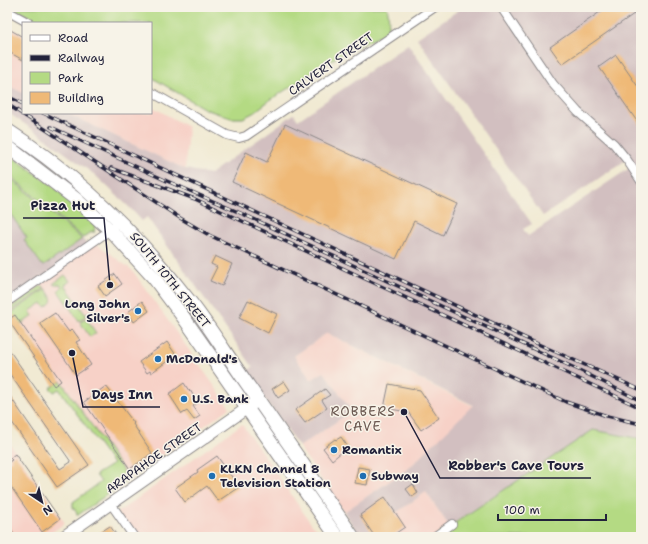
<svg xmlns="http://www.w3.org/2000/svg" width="648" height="544" font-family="'Shantell Sans',sans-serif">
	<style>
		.built { fill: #f7d1c7 }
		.industrial { fill: #d2bfc0 }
		.green { fill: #b4da83; stroke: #6b7e5f }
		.building { fill: #efb977 }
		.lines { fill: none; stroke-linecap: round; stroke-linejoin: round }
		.minor-casing { stroke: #8a8687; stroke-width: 10 }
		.tertiary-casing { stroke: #8a8687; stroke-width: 13 }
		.primary-casing { stroke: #8a8687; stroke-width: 15 }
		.minor { stroke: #fff; stroke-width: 8 }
		.tertiary { stroke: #fff; stroke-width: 11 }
		.primary { stroke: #fff; stroke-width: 13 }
		.rail-casing { stroke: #22223b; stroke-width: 3.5 }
		.rail { stroke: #f7f3e8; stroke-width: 2; stroke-dasharray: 6; stroke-linecap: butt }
		.poi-dot { fill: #1f6fb2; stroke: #f7f3e8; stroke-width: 1.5 }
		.labels { text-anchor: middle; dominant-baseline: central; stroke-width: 3; stroke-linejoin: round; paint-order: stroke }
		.street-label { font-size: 12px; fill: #22223b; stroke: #f7f3e8 }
		.poi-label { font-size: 12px; font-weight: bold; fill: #22223b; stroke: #f7f3e8; text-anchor: start }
		.neighbourhood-label { font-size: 13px; letter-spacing: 1px; fill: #6a5750; stroke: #f7f3e8 }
		.leader { fill: none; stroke: #22223b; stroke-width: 1.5 }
		.callout-dot { fill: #22223b; stroke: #f7f3e8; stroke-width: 1.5 }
		.callout-label { font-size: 13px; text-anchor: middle; font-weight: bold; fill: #22223b; stroke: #f7f3e8; stroke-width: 3; stroke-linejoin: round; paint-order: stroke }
	</style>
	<rect width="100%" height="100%" fill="#f7f3e8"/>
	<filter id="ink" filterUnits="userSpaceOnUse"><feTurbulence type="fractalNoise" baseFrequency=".025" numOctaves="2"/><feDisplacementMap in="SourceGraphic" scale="8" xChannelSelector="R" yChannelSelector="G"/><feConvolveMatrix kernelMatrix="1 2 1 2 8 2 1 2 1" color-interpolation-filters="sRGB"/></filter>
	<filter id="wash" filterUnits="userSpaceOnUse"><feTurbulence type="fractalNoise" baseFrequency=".012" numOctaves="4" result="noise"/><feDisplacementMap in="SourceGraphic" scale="16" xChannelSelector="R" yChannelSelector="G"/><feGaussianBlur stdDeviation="0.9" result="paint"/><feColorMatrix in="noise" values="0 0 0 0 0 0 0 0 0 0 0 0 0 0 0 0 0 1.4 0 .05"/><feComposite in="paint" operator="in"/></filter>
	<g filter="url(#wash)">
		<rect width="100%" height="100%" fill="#f1ead3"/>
		<g class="built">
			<path d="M7 26 23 35V93L7 85Z"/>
			<path d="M151 106 188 127 185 169 66 113H151Z"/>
			<path d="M94 242 132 270 230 408 129 479 7 303Z"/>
			<path d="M327 333 473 406 409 468 344 512 299 447 352 411 324 372 311 380 294 356Z"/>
			<path d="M242 424 312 525 326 537H134L117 513Z"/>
			<path d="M7 440 65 523 45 537H7Z"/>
			<path d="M426 492 449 526 434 537H361Z"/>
		</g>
		<g class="industrial">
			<path d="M463 7H641V439L593 430 449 526 426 492 361 537 344 512 409 468 473 405 327 333 294 356 311 380 324 372 352 411 299 447 246 372 253 367 147 217 142 221 131 209 95 175 38 133 7 112V85L23 93V113H66L185 169 210 174 294 114 298 120 408 44 532 224 523 229 528 236 631 167 626 160 543 216 417 38Z"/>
			<path d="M7 177 89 245 7 302Z"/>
		</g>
		<g class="green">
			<path d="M12 7H387C389 17 390 24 386 33L340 55 270 100 253 113 243 118H231L205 109 151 77V23H41Z"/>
			<path d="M7 153 53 186 95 225 94 233 93 231 83 238 7 173Z"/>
			<path d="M7 175 82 239 44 266 42 265 24 240 27 238 7 209Z"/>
			<path d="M65 275 70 281 65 285 85 314 92 311 79 321 58 291 62 287 61 285 58 284 55 285 53 284Z"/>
			<path d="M43 286 45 288 7 314V310L39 287Z"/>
			<path d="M46 289C51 297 56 301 45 307L42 303 30 311 33 316 21 324 15 316 7 321V316Z"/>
			<path d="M86 318 96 333 90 337 80 322Z"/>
			<path d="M61 381 129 479 78 515 73 507V502L101 482 96 475 97 474 113 464 59 389 54 392 50 388Z"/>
			<path d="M593 430 641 439V537H434Z"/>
		</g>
		<g id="blocks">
			<g class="building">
				<path d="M607 7H641V9L562 64 550 47Z"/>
				<path d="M7 28 23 37V60L7 51Z"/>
				<path d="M616 55 641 91V127L599 67Z"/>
				<path d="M285 124 457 204 443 235 414 221 396 259 232 182 246 152 267 162Z"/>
				<path d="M215 256 232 264 222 286 210 281 217 267 211 264Z"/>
				<path d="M115 274 122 284 105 296 98 286Z"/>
				<path d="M248 300 277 314 268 333 239 318Z"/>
				<path d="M142 301 149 311 134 322 128 312Z"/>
				<path d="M55 313 69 332 72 329 80 340 76 342 91 365 76 375 40 323Z"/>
				<path d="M15 315 61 381 54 386 8 320Z"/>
				<path d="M167 342 176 355 151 373 150 371 147 373 139 362Z"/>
				<path d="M7 347 89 465 57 487 7 415V392L60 469 71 462 7 370Z"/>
				<path d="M284 381 290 390 278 398 272 389Z"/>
				<path d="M184 383 189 391 190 390 198 403 193 406 200 416 194 420 187 411 182 414 169 394Z"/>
				<path d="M389 384 420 390 439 418 421 430 408 412 384 408Z"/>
				<path d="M106 386 134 423 133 424 152 453 130 469 84 402Z"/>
				<path d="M325 389 330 395 322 400 327 408 305 423 295 410Z"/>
				<path d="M341 437 348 447 332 460 323 448 335 439 336 440Z"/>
				<path d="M15 454 60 519 42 532 7 481V463L12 460 10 458Z"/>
				<path d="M217 456 239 487 218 501 207 486 185 502 175 488 198 472 197 470Z"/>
				<path d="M358 467 370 469 367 485 355 483Z"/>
				<path d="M413 484 418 493 412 497 406 489Z"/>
				<path d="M385 497 405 527 390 537H375L360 515Z"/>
				<path d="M7 524 13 533 16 537H7Z"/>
				<path d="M110 526 118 537H93Z"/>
			</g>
		</g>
	</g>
	<g filter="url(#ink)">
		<use href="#blocks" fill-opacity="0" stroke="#8a8687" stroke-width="1"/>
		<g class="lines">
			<defs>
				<g id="minor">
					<path d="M501 7 553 84 578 112 614 144 627 160 641 181"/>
					<path d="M7 11 29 23"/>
					<path d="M151 92 227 135 239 138 246 136 435 7"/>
					<path d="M7 302 113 228"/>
					<path d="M111 504 134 537"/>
					<path d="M434 537 452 524"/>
				</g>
				<path id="tertiary" d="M63 537 253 404"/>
				<g id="primary">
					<path d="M7 130C79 176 139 236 191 303 212 330 230 360 250 388 284 437 319 487 353 537"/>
					<path d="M7 146 77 200 110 230 154 278 184 318 337 537"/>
				</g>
			</defs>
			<use href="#minor" class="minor-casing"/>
			<use href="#tertiary" class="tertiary-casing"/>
			<use href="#primary" class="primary-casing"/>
			<use href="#minor" class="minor"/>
			<use href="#tertiary" class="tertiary"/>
			<use href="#primary" class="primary"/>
			<defs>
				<g id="rail">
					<path d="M7 96 23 104"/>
					<path d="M7 104 180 218 209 235 566 402 607 416 641 424"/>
					<path d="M43 113 538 344 641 390"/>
					<path d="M51 127 167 181 245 215 581 371 641 401"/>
					<path d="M111 168 195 199 641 408"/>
				</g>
			</defs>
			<use href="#rail" class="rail-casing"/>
			<use href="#rail" class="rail"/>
		</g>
	</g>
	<g class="poi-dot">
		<circle cx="138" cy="311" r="4"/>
		<circle cx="158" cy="359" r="4"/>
		<circle cx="184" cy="399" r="4"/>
		<circle cx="334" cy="450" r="4"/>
		<circle cx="212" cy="476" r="4"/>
		<circle cx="363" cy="476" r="4"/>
	</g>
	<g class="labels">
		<g class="street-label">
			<text transform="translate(331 64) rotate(-35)">CALVERT STREET</text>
			<text transform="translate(170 280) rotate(51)">SOUTH 10TH STREET</text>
			<text transform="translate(154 458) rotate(-35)">ARAPAHOE STREET</text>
		</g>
		<g class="poi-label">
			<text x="130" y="304" text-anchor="end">Long John<tspan x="130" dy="14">Silver's</tspan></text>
			<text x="166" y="359">McDonald's</text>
			<text x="192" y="399">U.S. Bank</text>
			<text x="342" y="450">Romantix</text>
			<text x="220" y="469">KLKN Channel 8<tspan x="220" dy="14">Television Station</tspan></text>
			<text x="371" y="476">Subway</text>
		</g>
		<g class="neighbourhood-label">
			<text x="363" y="411">ROBBERS<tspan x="363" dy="15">CAVE</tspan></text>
		</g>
	</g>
	<path class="leader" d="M110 285L104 218H23M72 353L83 407H160M404 412L440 478H591"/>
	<g class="callout-dot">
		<circle cx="110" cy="285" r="4"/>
		<circle cx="72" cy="353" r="4"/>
		<circle cx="404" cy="412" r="4"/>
	</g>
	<g class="callout-label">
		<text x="63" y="210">Pizza Hut</text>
		<text x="122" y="399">Days Inn</text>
		<text x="516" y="470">Robber's Cave Tours</text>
	</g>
	<rect width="648" height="544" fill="none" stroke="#f7f3e8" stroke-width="24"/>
	<rect x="22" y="22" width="130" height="92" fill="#f7f3e8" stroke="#a29fa3"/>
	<rect x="30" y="35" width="20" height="6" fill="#ffffff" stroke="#a29fa3"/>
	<text x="58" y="42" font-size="12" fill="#22223b">Road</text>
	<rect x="30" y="55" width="20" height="6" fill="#22223b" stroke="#a29fa3"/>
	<text x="58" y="62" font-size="12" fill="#22223b">Railway</text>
	<rect x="30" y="72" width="20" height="12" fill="#b4da83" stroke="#a29fa3"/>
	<text x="58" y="82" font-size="12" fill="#22223b">Park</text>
	<rect x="30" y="92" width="20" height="12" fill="#efb977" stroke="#a29fa3"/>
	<text x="58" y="102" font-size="12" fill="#22223b">Building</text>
	<g transform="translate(42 502) rotate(145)" stroke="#f7f3e8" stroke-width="3" paint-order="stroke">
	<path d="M0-3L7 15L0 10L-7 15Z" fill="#22223b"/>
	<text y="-6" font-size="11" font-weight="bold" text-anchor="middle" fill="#22223b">N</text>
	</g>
	<path d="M498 514v6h108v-6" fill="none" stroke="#22223b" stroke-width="2"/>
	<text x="504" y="514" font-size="12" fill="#22223b" stroke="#f7f3e8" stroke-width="3" paint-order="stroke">100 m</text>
</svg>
